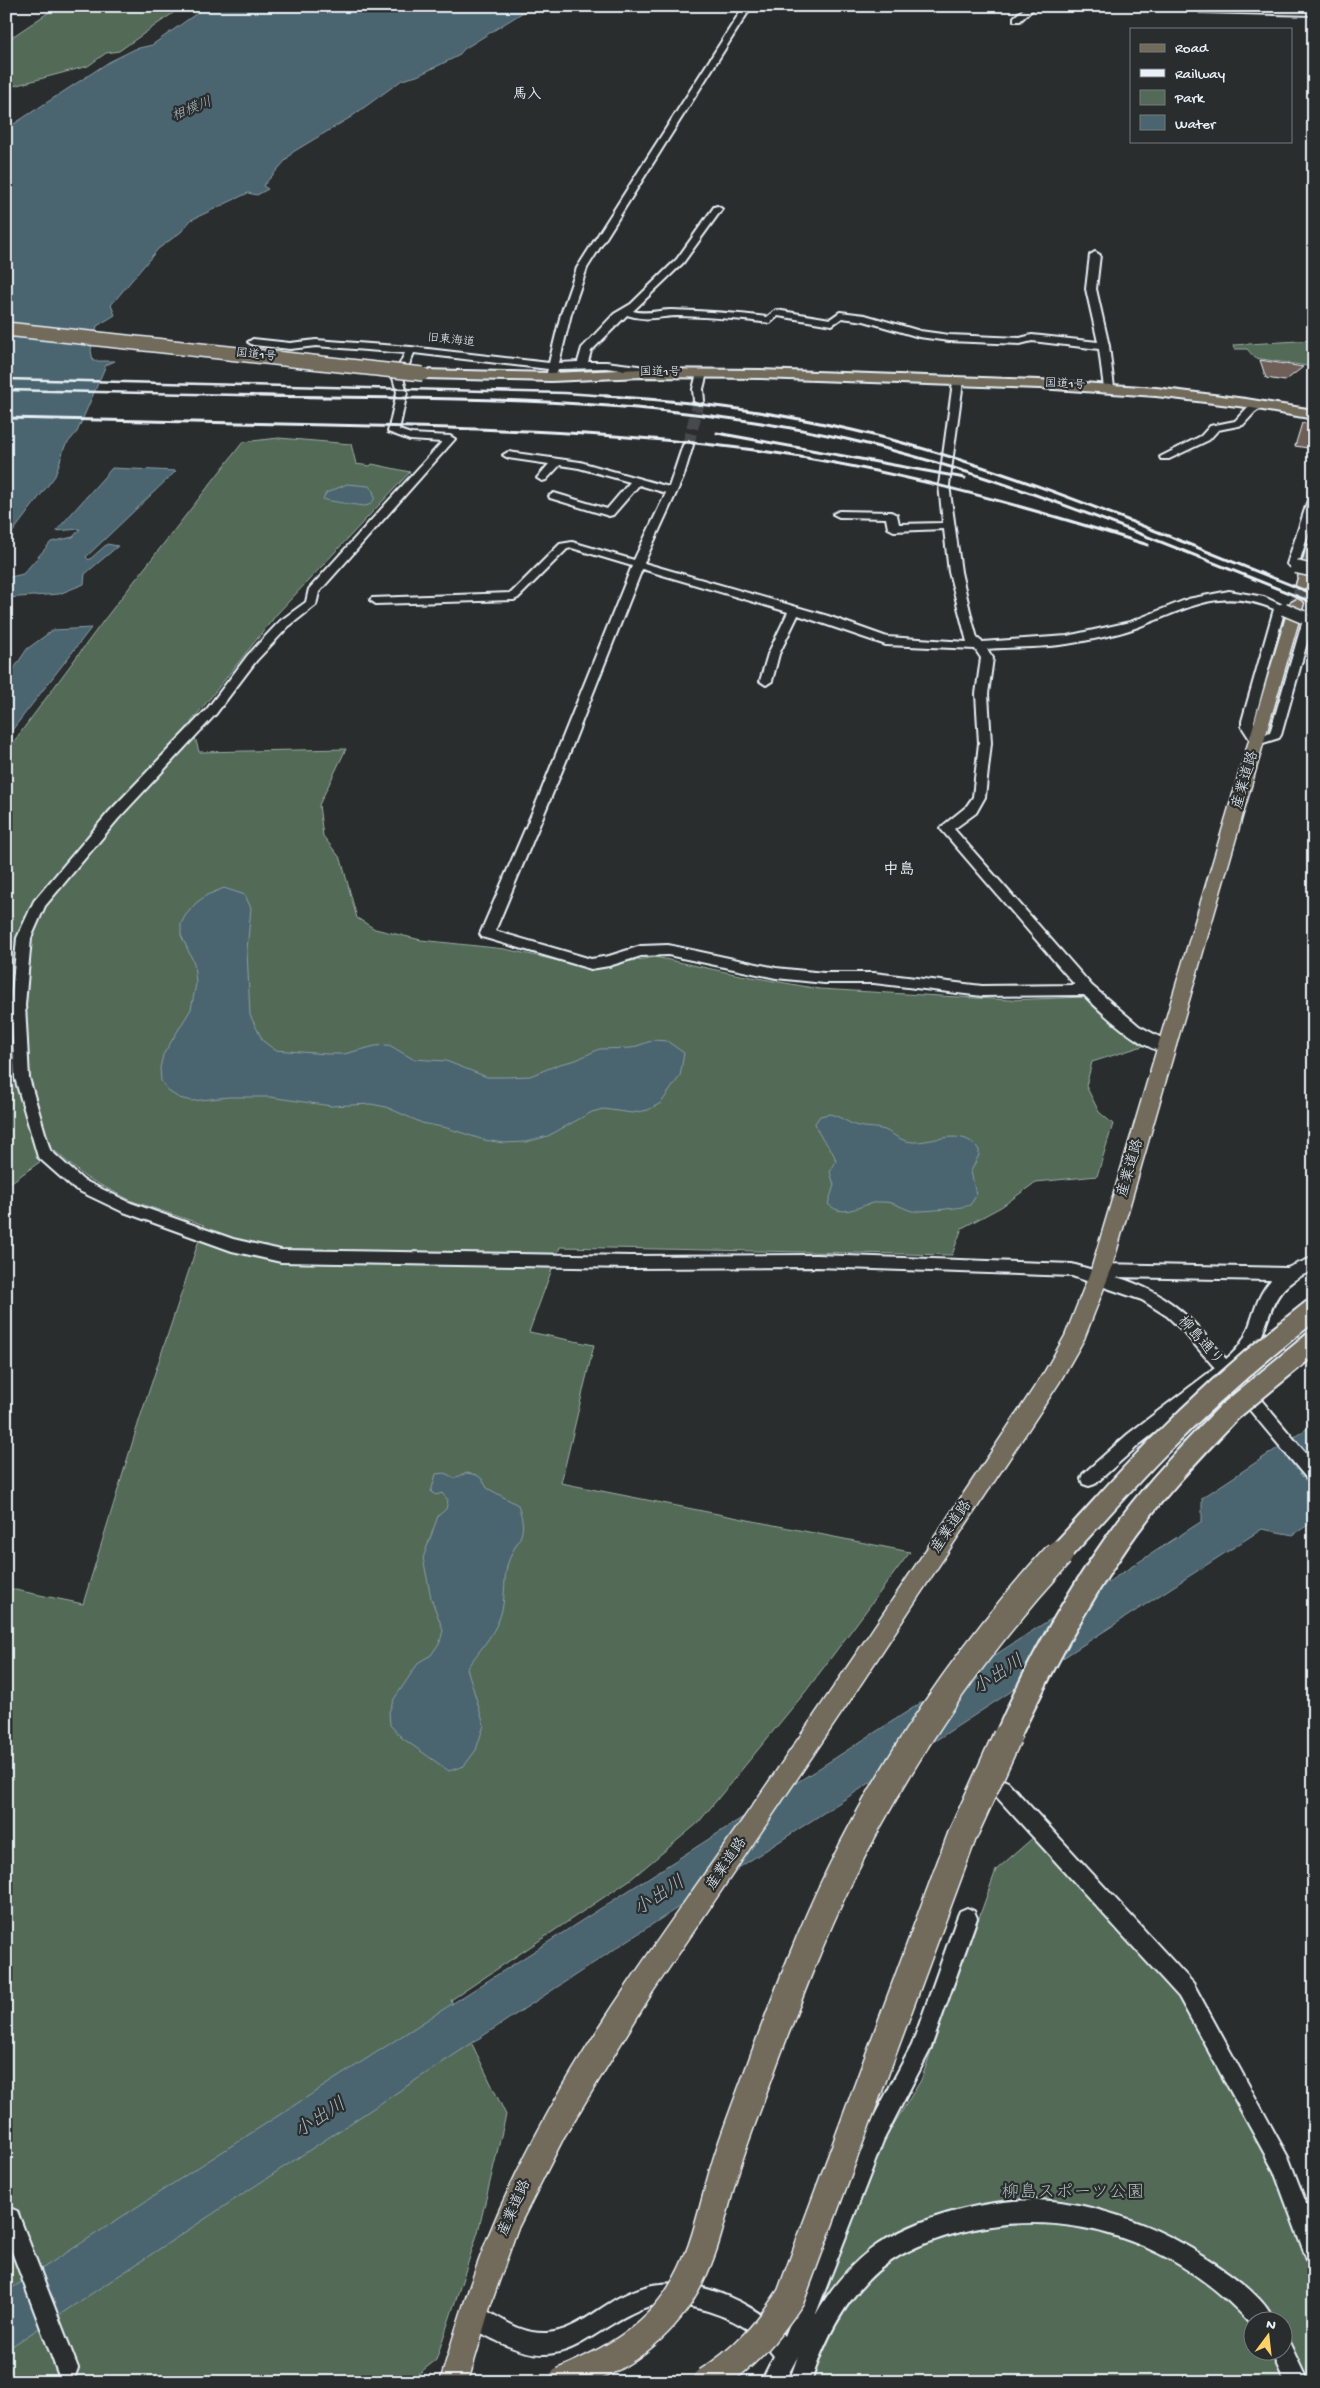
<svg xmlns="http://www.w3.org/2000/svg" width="1320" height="2388" font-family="'Gochi Hand','Klee One',sans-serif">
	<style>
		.green { fill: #526a57; stroke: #9daea8; fill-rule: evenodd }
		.water { fill: #4b6570; stroke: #8a9da6 }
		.building { fill: #705f59; stroke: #e8f1f8 }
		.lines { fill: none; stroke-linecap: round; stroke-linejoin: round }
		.minor-tunnel { stroke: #464a4c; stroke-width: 12; stroke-dasharray: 12 5.5; stroke-linecap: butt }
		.major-tunnel { stroke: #464a4c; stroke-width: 15; stroke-dasharray: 15 8; stroke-linecap: butt }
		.minor-casing { stroke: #e8f1f8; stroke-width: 4 }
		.major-casing { stroke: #e8f1f8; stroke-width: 3 }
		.highway-casing { stroke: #e8f1f8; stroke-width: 4 }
		.minor { fill: #2a2d2e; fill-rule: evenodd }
		.major { fill: #726b5a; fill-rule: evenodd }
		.highway { fill: #726b5a; fill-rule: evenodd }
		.rail-far1 { stroke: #e8f1f8; stroke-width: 2.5 }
		.rail { stroke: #e8f1f8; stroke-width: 3 }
		.minor-bridge-casing { stroke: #e8f1f8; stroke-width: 15; stroke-linecap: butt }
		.highway-bridge-far2-casing { stroke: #e8f1f8; stroke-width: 16; stroke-linecap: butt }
		.highway-bridge-far1-casing { stroke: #e8f1f8; stroke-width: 25; stroke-linecap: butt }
		.highway-bridge-casing { stroke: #e8f1f8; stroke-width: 31; stroke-linecap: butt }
		.minor-bridge { stroke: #2a2d2e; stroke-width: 12 }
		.highway-bridge-far2 { stroke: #726b5a; stroke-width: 13 }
		.highway-bridge-far1 { stroke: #726b5a; stroke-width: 21 }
		.highway-bridge { stroke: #726b5a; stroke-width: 28 }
		.labels { text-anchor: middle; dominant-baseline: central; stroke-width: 4.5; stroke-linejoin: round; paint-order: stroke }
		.far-street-label { font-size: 12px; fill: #e8f1f8; stroke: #2a2d2e }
		.far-neighbourhood-label { font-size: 14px; font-weight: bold; fill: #e8f1f8; stroke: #2a2d2e }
		.far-water-label { font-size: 14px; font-style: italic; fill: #a9b9c2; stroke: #2a2d2e }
		.street-label { font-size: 15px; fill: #e8f1f8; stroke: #2a2d2e }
		.neighbourhood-label { font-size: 16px; font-weight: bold; fill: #e8f1f8; stroke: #2a2d2e }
		.near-park-label { font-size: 18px; fill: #acbbb8; stroke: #2a2d2e }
		.near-water-label { font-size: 19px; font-style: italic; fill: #a9b9c2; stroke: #2a2d2e }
	</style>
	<rect width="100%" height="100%" fill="#2a2d2e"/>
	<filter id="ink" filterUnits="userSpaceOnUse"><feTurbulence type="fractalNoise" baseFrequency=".02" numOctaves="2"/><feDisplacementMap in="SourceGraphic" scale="10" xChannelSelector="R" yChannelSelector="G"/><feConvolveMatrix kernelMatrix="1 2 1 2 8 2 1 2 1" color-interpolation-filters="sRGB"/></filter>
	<g filter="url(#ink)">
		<g class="green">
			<path d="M58 6H183L119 51 106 53 88 66 6 88V41Z"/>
			<path d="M1314 340V367L1255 358 1247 349H1234L1233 345Z"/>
			<path d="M279 438 351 444 356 464 370 466 372 464 410 472 277 614 191 722 199 752 346 749 319 805 323 836 341 859 357 918 375 929 421 940 505 949 591 968 655 957 735 974 819 989 1010 1000 1085 997 1110 1020 1146 1045 1092 1062 1086 1086 1099 1112 1113 1124 1097 1176 1036 1182 1001 1207 962 1228 952 1255 560 1247 529 1332 594 1345 561 1483 910 1552 806 1691 698 1823 631 1879 451 2000 506 2115 478 2232 436 2360 408 2382H6V1588L83 1604 139 1421 204 1225 132 1201 85 1177 55 1151 6 1186V752L104 620 243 442Z"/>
			<path d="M1035 1836 1179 1992 1274 2170 1314 2274V2382H786L883 2142 921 2080 996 1870ZM1252 2320H1282V2350H1252Z"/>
		</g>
		<g class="water">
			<path d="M207 6H562L525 11 464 49 458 56 417 76 402 80 351 117 293 152 263 186 268 189 257 195 248 193 191 220 181 232 158 249 111 305 115 315 97 326 91 350 93 361H115L106 365 77 432 65 446 55 476 6 541V129L109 62 135 49 152 45Z"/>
			<path d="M112 468 176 471 86 557 89 560 107 544 118 546 85 574 84 584 59 594 6 598V578L23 574 51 542 73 537 80 529 56 531Z"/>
			<path d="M347 484 369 486 373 491 375 498C373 502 370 505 366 506 362 506 327 501 323 499L326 493Z"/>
			<path d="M91 628 6 738V685L11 673 27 649 53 630Z"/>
			<path d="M224 888 245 895 251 908 247 950 250 1015 263 1041 275 1050 327 1054H344L375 1046 389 1045 413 1059 446 1061 487 1077H506L530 1076 560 1064 576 1060 599 1049 631 1048 654 1040 667 1041 684 1053 680 1076 661 1103 648 1110 632 1113 603 1109 592 1112 548 1136 526 1142 504 1143 484 1140 447 1128 422 1123 386 1107 371 1104 331 1106 270 1097H229L192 1101 179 1098 168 1091 161 1081 160 1068 163 1055 191 1009 196 984 194 963 181 935V924L185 916 196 903 207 895Z"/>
			<path d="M829 1114C841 1116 847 1123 858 1126 867 1128 876 1127 885 1130 895 1135 900 1141 913 1142 932 1143 964 1126 979 1150V1155L971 1171 976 1195C975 1198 972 1202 970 1205 965 1208 918 1212 912 1211 902 1208 894 1202 883 1202 862 1201 846 1221 828 1204L834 1185 830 1172 836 1161C832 1145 818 1139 815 1123L820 1116Z"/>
			<path d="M1311 1426 1314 1429V1521L1293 1535 1262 1529 706 1889 6 2350V2292C403 2033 804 1780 1202 1521V1498Z"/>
			<path d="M445 1473 454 1478 467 1473 477 1475 482 1479 487 1488 518 1505C530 1539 515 1538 507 1566 504 1579 505 1592 503 1605 499 1630 481 1648 467 1668L484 1725 476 1750 464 1766 449 1771 402 1738 390 1725 389 1712 394 1699 419 1662 431 1655 440 1642 443 1630 431 1598 423 1558 438 1516 446 1509 448 1500 442 1493 436 1495 431 1492 436 1474Z"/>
		</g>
		<g class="building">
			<path d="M1260 360 1303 367 1285 381 1266 378Z"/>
			<path d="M1302 423 1314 425V449L1295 446Z"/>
		</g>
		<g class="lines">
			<path class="minor-tunnel" d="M688 445 699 401"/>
			<path class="major-tunnel" d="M1297 603 1303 585"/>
			<defs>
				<g id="minor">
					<path d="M744 6H752L587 268 571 314 559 363 578 362 582 348 614 314 631 304 677 259 714 207 717 206 722 209 683 263 633 311C647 315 658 310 671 310 704 311 735 313 767 317L776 310 830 319 840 312 865 315 920 331 949 335 1020 338 1032 335 1098 342 1086 289 1090 255 1095 252 1100 255 1096 289 1109 346 1114 388 1109 391 1104 388 1099 349 1032 341 1020 344 949 341 919 337 864 321 842 318 832 325 778 316 770 323C740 319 711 317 680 316 659 316 648 322 627 315L591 351 588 362H606L646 367 647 373 642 376 638 375 637 372 606 368 558 369 556 377 551 380 546 377 548 369 414 353 403 378 407 392 399 430 411 434 450 436 455 439 319 592 316 605 288 627 256 661 215 715 118 819 45 906 31 938 25 1005 29 1078 50 1150 83 1180 131 1203 233 1239 281 1250 631 1256 817 1255 1072 1264 1093 1270 1096 1266 1101 1264 1287 1268 1314 1257V1270C1267 1289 1275 1311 1255 1351L1250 1360 1236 1370 1314 1463V1482L1308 1480 1224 1379 1140 1444 1095 1484 1089 1486 1083 1484 1081 1479 1083 1474 1128 1434 1215 1368 1182 1330 1167 1316 1142 1300 1072 1276 817 1267 631 1268 281 1262 232 1251 121 1211 73 1188 38 1157 15 1078 11 1005 17 938 34 901 108 813 207 709 248 655 280 621 306 602 309 589 442 442 410 440 388 432 397 392 393 378 405 353 316 346 290 349 253 345 248 342 253 339 290 343 316 340 411 347 549 363 561 314 577 268ZM1116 1277 1271 1280C1248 1305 1256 1337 1226 1359 1191 1318 1170 1293 1116 1277Z"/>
					<path d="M1027 6H1036L1020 21H1014V17Z"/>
					<path d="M1198 6 1314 11V15L1203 12H1200Z"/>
					<path d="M702 370 707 373 703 389 704 401 699 404 694 401 693 389 697 373Z"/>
					<path d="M958 379 963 382 949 485 961 572 972 620 977 638 982 642 1067 636 1130 622 1188 599 1229 591 1264 597 1290 609 1284 612 1254 721V727L1260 736 1270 733 1303 620 1309 616 1314 618 1281 735 1279 738 1257 745 1253 744 1242 727V721L1274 609C1219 586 1188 609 1138 627 1117 635 1090 640 1067 644 1041 648 1013 647 987 649L993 658 988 694 991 743 985 797 976 813 954 829 1092 986 1139 1026 1171 1043 1173 1047 1171 1051C1149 1058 1099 1010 1084 995L982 996 874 983H824L776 978 668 955 641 956 609 966 591 969 482 937 480 934 538 799 632 566 572 548 567 549 518 598 514 600 376 604 370 600 372 598 511 593 560 544 572 542 634 560 666 493 639 485 613 515 609 516 550 498 549 496 554 493 607 509 630 482 579 468 560 465 546 480 542 481 537 478 549 464 508 458 503 455 508 452 580 462 669 487 683 445 688 442 693 445 683 478 644 563 828 616 887 637 967 642 949 572 944 529 894 531 888 528 886 518 839 517 833 514 839 511 891 512 897 515 899 524 943 523 939 485 953 382ZM642 569 788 612 768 654 760 681 766 685 772 681 779 654 798 615 886 645 975 649 981 658 976 694 979 743 973 797 966 807 940 828 1075 985 982 986 874 973H824L776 968 668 945 641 946 609 956 591 959 495 931 569 754Z"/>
					<path d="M1259 403 1264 406 1255 412 1243 425 1218 430 1209 440 1169 459H1161L1160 457 1201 436 1210 426 1235 421 1247 408Z"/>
					<path d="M1314 494V515L1299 563 1302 567 1296 570 1287 564 1309 497Z"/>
					<path d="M1001 1779 1008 1782 1193 1983 1289 2159 1314 2224V2263L1307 2260 1274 2171 1179 1997 994 1794 992 1788 994 1782Z"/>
					<path d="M967 1908 974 1911 977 1918 930 2050 883 2141 815 2316C829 2291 847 2268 870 2250 918 2214 1003 2194 1061 2202 1113 2210 1165 2230 1208 2259 1228 2272 1266 2298 1273 2320H1252V2325C1178 2243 1070 2204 961 2232 927 2241 893 2254 868 2280 840 2309 823 2344 811 2382H789L798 2356 784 2382H761L774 2356C765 2345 756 2334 744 2327 718 2311 671 2297 641 2309 582 2334 566 2376 495 2340 483 2334 467 2327 462 2315L465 2307 473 2304C498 2315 517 2334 546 2333 574 2332 597 2309 620 2297 633 2291 646 2285 660 2284 701 2279 759 2305 785 2336L868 2128 912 2045 957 1918 960 1911Z"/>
					<path d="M10 2208 17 2211 78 2368 75 2376 67 2379 59 2376 6 2236V2209Z"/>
					<path d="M1282 2340 1289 2342 1308 2382H1285L1270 2350H1282Z"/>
				</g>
				<g id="major">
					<path d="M1314 542V572L1310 585 1303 589 1298 588 1296 585 1307 546Z"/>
					<path d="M1297 599 1304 603 1111 1270 1084 1339 1059 1383 849 1702 652 1993 564 2137 517 2230 491 2304 468 2382H440C459 2317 479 2252 508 2191 575 2046 676 1917 766 1786 861 1648 953 1510 1045 1371L1065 1336 1091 1270 1290 603Z"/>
				</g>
				<g id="highway">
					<path d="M642 369 760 370 1039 380 1156 388 1246 399 1314 410V419L1246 407 1156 396 1039 388 760 378 642 377 551 381 423 378 416 374 423 370 551 373Z"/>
					<path d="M1229 1402 1237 1405 1241 1412 1237 1419C1199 1459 1160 1500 1128 1546 1084 1609 1049 1677 1016 1746L1007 1749 998 1746 994 1737C1030 1655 1076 1574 1131 1504 1159 1469 1190 1437 1221 1405Z"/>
				</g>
			</defs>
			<use href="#minor" class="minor-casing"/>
			<use href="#major" class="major-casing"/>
			<use href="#highway" class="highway-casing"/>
			<use href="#minor" class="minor"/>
			<use href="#major" class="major"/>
			<use href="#highway" class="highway"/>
			<g class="rail-far1">
				<path d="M6 379 565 393 624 397"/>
				<path d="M6 390 325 397"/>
			</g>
			<g class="rail">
				<path d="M259 396C454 399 654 396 846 439 1008 476 1160 542 1314 603"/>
				<path d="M605 396C688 401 771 411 852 430 1008 466 1165 536 1314 594"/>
				<path d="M6 418C128 421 250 424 372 426 499 429 627 433 754 450 888 468 1019 504 1148 545"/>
				<path d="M717 433 965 478"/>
			</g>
			<defs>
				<g id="minor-bridge">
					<path d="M1296 567 1314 571"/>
					<path d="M1284 609 1303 617"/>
				</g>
				<path id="highway-bridge-far2" d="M6 329 423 374"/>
				<g id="highway-bridge-far1">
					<path d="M1229 1412 1314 1342"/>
					<path d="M1058 1555C1092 1519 1124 1481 1159 1446 1208 1396 1260 1351 1314 1309"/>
				</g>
				<g id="highway-bridge">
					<path d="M562 2382C609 2362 652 2339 680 2295 706 2255 712 2210 726 2165 737 2130 751 2096 763 2062 787 1998 811 1934 841 1873 898 1757 972 1649 1059 1554"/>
					<path d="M707 2382C743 2360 768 2331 791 2296L962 1836 1007 1737"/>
				</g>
			</defs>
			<use href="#minor-bridge" class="minor-bridge-casing"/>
			<use href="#highway-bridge-far2" class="highway-bridge-far2-casing"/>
			<use href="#highway-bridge-far1" class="highway-bridge-far1-casing"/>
			<use href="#highway-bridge" class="highway-bridge-casing"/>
			<use href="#minor-bridge" class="minor-bridge"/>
			<use href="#highway-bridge-far2" class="highway-bridge-far2"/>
			<use href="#highway-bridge-far1" class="highway-bridge-far1"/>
			<use href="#highway-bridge" class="highway-bridge"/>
		</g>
	</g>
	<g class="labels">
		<g class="far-street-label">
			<text transform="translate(451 341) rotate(6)">旧東海道</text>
			<text transform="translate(256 356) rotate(6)">国道1号</text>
			<text x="660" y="373">国道1号</text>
			<text transform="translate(1065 385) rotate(3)">国道1号</text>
		</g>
		<g class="far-neighbourhood-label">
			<text x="527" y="95">馬入</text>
		</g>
		<g class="far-water-label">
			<text transform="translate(192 110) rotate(-22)">相模川</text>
		</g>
		<g class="street-label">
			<text transform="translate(1246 780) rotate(-74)">産業道路</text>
			<text transform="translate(1131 1168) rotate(-74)">産業道路</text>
			<text transform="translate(1200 1341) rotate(48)">柳島通り</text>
			<text transform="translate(952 1527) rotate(-56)">産業道路</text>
			<text transform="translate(727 1864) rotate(-56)">産業道路</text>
			<text transform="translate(515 2208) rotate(-66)">産業道路</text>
		</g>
		<g class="neighbourhood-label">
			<text x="899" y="871">中島</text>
		</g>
		<g class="near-park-label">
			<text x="1073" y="2193">柳島スポーツ公園</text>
		</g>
		<g class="near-water-label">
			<text transform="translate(999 1676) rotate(-33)">小出川</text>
			<text transform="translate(660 1897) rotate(-33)">小出川</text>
			<text transform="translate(321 2119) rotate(-33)">小出川</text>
		</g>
	</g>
	<rect width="1320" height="2388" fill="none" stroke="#2a2d2e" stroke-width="25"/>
	<rect x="12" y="12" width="1295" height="2363" fill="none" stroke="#e8f1f8" stroke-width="2" filter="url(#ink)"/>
	<rect x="1130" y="28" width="162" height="115" fill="#2a2d2e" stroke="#767b7f"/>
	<rect x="1140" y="44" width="25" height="8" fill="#726b5a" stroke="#767b7f"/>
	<text x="1175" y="52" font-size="15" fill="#e8f1f8">Road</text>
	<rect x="1140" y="69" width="25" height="8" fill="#e8f1f8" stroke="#767b7f"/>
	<text x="1175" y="78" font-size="15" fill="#e8f1f8">Railway</text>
	<rect x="1140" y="90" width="25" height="15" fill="#526a57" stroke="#767b7f"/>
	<text x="1175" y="102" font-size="15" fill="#e8f1f8">Park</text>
	<rect x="1140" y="115" width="25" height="15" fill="#4b6570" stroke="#767b7f"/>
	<text x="1175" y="128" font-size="15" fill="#e8f1f8">Water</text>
	<g transform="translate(1268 2336) rotate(15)"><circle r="24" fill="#2a2d2e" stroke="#767b7f"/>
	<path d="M0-4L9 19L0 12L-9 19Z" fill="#ffd166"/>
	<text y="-8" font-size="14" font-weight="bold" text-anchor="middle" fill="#e8f1f8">N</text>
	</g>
</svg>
